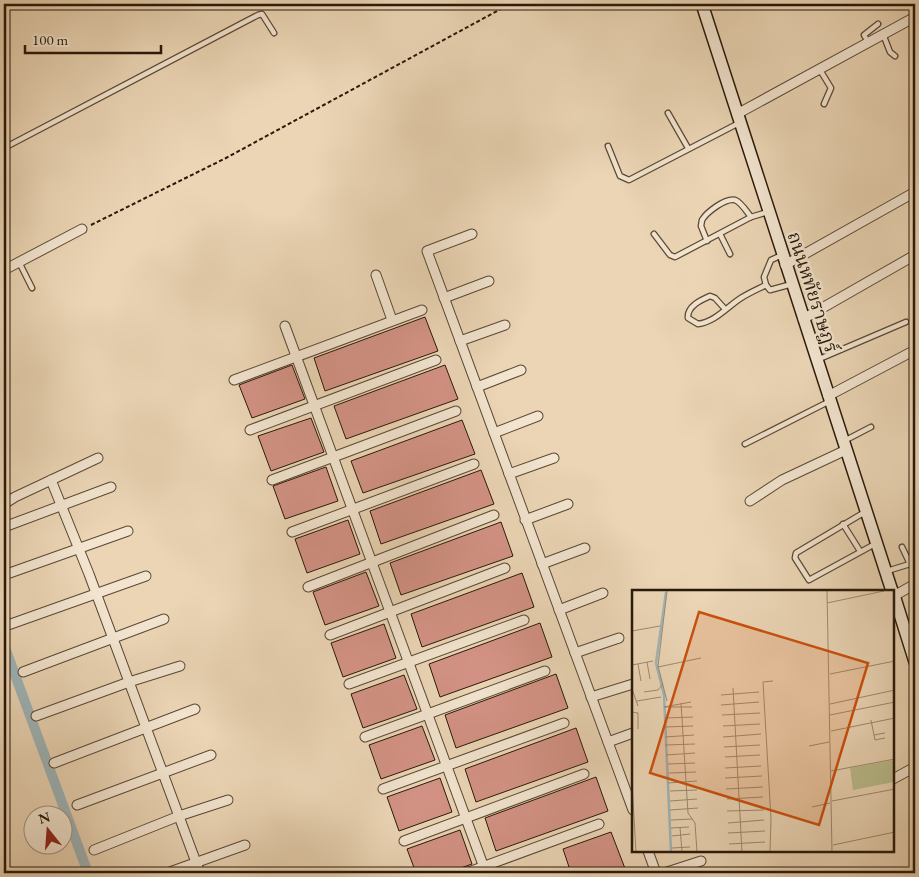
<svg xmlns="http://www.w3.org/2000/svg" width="919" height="877" font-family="'EB Garamond','Noto Serif Thai',serif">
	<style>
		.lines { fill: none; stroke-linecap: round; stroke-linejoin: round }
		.canal { stroke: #9eb5b9; stroke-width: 10 }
		.building { fill: #d39285; stroke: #281909 }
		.lane-casing { stroke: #594834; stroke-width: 7 }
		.street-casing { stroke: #594834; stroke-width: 11 }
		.secondary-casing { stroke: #281909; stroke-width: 14 }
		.path { stroke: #281909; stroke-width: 2; stroke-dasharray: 4 2.5; stroke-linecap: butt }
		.lane { stroke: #f2e4cf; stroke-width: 4.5 }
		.street { stroke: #f2e4cf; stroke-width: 9 }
		.secondary { stroke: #f2e4cf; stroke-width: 11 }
		.labels { text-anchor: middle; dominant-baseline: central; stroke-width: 5; stroke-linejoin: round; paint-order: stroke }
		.street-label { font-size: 19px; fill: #281909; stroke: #f2e4cf }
		.inset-river { fill: none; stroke: #9eb5b9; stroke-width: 2.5 }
		.inset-road { fill: none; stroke: #9d8a70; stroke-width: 1 }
		.view { fill: #cb4f0c; fill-opacity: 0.15; stroke: #cb4f0c; stroke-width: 2.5 }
		.inset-edge { fill: none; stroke: #281909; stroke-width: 2.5 }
	</style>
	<rect width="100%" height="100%" fill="#ebd5b5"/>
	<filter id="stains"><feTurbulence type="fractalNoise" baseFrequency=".004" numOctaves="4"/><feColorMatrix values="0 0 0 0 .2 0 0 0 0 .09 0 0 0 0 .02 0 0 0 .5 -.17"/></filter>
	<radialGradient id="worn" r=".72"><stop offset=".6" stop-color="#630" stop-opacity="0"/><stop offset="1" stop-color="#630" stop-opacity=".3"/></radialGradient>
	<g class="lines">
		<path class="canal" d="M4 645 88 873"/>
	</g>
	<g class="building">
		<path d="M425 317 438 351 325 391 314 358Z"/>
		<path d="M292 365 305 399 252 418 239 385Z"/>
		<path d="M445 365 458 399 346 439 334 406Z"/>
		<path d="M311 418 324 452 271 471 258 436Z"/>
		<path d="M462 420 475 454 363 493 351 461Z"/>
		<path d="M326 467 338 501 285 519 273 486Z"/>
		<path d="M481 470 494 504 381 544 370 511Z"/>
		<path d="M348 520 360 554 307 573 295 539Z"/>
		<path d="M501 522 513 556 401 595 390 563Z"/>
		<path d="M366 572 379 606 325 625 313 592Z"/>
		<path d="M522 573 534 607 422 647 411 614Z"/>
		<path d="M540 623 552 657 440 697 429 664Z"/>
		<path d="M384 624 396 658 343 677 331 643Z"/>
		<path d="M556 674 568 708 456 748 445 715Z"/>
		<path d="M404 675 417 709 363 728 351 694Z"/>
		<path d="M422 726 435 760 381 779 369 745Z"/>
		<path d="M576 728 588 762 476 802 465 769Z"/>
		<path d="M596 777 608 811 496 851 485 818Z"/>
		<path d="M440 778 452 812 399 831 387 797Z"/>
		<path d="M460 830 472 864 447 873H416L407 849Z"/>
		<path d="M611 832 626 871 618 873H571L563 849Z"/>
	</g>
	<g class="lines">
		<defs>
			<g id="lane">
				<path d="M914 4 915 8"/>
				<path d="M883 34 890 52 895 56"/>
				<path d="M868 42 864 35 878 24"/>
				<path d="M820 70 831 88 824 104"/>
				<path d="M668 113 688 148"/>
				<path d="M608 146 620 176 629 180 739 123"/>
				<path d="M4 148 258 15 262 14 274 33"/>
				<path d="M654 234 670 255 675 257 751 217 768 212"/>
				<path d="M720 234 730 254"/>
				<path d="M707 241 701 226 702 220C707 212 725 198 735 200 741 202 747 212 751 217"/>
				<path d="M19 262 32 288"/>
				<path d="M766 285 764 277 771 260 782 255"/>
				<path d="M725 309 715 298 710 296C701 300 687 306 688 318L698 324C715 322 727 307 741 298 749 293 758 289 766 285L770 290 792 284"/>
				<path d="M817 360 906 322"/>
				<path d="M844 441 871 427"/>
				<path d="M745 444 830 401"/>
				<path d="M865 512 796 553 795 558 809 580 875 544"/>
				<path d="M843 524 860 551"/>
				<path d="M902 547 910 564"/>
				<path d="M887 571 910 564 915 569"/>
			</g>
			<g id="street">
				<path d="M737 114 915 17"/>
				<path d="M472 234 427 251 633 810"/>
				<path d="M785 265 915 192"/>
				<path d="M4 270 82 229"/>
				<path d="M376 275 392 320"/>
				<path d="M444 298 489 281"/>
				<path d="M803 319 915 255"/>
				<path d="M285 326 486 873"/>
				<path d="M460 341 505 325"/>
				<path d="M234 380 422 310"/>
				<path d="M477 387 521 370"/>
				<path d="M828 396 915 350"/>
				<path d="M250 430 436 360"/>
				<path d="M494 433 538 416"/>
				<path d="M509 474 554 458"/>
				<path d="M51 480 89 574 200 873"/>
				<path d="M272 480 456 411"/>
				<path d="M750 501 782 480 846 450"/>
				<path d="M4 504 15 497 98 458"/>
				<path d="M525 520 568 504"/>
				<path d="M4 527 111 487"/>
				<path d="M292 532 474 464"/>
				<path d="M542 564 585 548"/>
				<path d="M4 575 128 531"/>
				<path d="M308 587 494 515"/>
				<path d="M894 596 915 584"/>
				<path d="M559 610 603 593"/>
				<path d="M8 625 146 576"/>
				<path d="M330 635 505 568"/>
				<path d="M575 653 619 638"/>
				<path d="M23 672 164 619"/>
				<path d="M349 684 524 620"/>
				<path d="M591 697 633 684"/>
				<path d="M36 716 129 682 180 666"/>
				<path d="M365 737 545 671"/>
				<path d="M608 742 633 733"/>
				<path d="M54 763 195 709"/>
				<path d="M893 779 915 767"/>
				<path d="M383 789 564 723"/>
				<path d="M77 805 211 755"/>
				<path d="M404 841 584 774"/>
				<path d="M94 850 179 816 228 800"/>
				<path d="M648 851 656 873"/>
				<path d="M167 873 245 845"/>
				<path d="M466 873 599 824"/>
				<path d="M664 873 701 861"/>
			</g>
			<g id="secondary">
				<path d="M702 4 892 591"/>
				<path d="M893 592 915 662"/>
			</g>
		</defs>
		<use href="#lane" class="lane-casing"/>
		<use href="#street" class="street-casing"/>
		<use href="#secondary" class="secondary-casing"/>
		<path class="path" d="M91 225 226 158 510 4"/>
		<use href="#lane" class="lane"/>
		<use href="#street" class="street"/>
		<use href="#secondary" class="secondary"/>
	</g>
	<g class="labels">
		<g class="street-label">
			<text transform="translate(813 292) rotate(72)">ถนนหทัยราษฎร์</text>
		</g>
	</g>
	<g transform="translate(632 590)">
		<rect width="262" height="262" fill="#ebd5b5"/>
		<path d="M262 170V192L221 200 218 178Z" fill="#babd8c"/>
		<path class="inset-river" d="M34 2 24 73 32 105 39 262"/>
		<path class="inset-road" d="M195 1 200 262M195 13 252 1M0 41 28 36M15 72 18 89M6 74 9 91M0 75 21 71M26 77 69 68M198 84 263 71M101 98 110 262M0 99 6 116M12 102 26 100 31 94M89 105 127 102M5 111 29 107M35 111 26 76 35 1M59 112 32 117H60M49 113 56 223 63 233 65 262M198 114 263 100M89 115 127 112M0 122 6 123V139M90 125 128 123M198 125 263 112M33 128 61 127M239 130 242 145 253 143M91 136 128 134M33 137 61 136M199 141 263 128M242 145 243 150 253 148M33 147 62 145M91 147 129 144M33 155 63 154M177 156 197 152M92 157 128 155M34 165 63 163M93 167 128 165M36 174 63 173M93 178 129 176M199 181 263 169M37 183 64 182M93 188 130 186M36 193 65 191M0 194 4 262M94 199 131 197M38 201 65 200M95 209 131 207M38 211 65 209M200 211 263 199M180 217 198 213M38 220 66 218M95 221 132 220M39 230 60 229M96 233 132 230M48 237 50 262M39 238 57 237M96 243 133 241M40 246 58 244M97 254 133 252M201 255 263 242M40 258 58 257M138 262 139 229 131 92 141 91"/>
		<path class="view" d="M67 22 236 73 187 235 18 183Z"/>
		<rect width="262" height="262" class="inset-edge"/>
	</g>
	<rect width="919" height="877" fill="none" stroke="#ebd5b5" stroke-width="20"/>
	<rect x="5" y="5" width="909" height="867" fill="none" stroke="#281909" stroke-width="2.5"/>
	<rect x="10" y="10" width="899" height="857" fill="none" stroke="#281909"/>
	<g transform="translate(48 830) rotate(343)"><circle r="24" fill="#f2e4cf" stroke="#a19380"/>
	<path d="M0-4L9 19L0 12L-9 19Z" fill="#8f2418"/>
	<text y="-8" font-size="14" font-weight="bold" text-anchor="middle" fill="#281909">N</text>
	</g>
	<path d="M25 45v8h136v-8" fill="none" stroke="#281909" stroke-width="2.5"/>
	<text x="32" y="45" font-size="15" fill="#281909" stroke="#f2e4cf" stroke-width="4" paint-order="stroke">100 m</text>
	<rect width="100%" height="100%" filter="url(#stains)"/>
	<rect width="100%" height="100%" fill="url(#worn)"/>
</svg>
